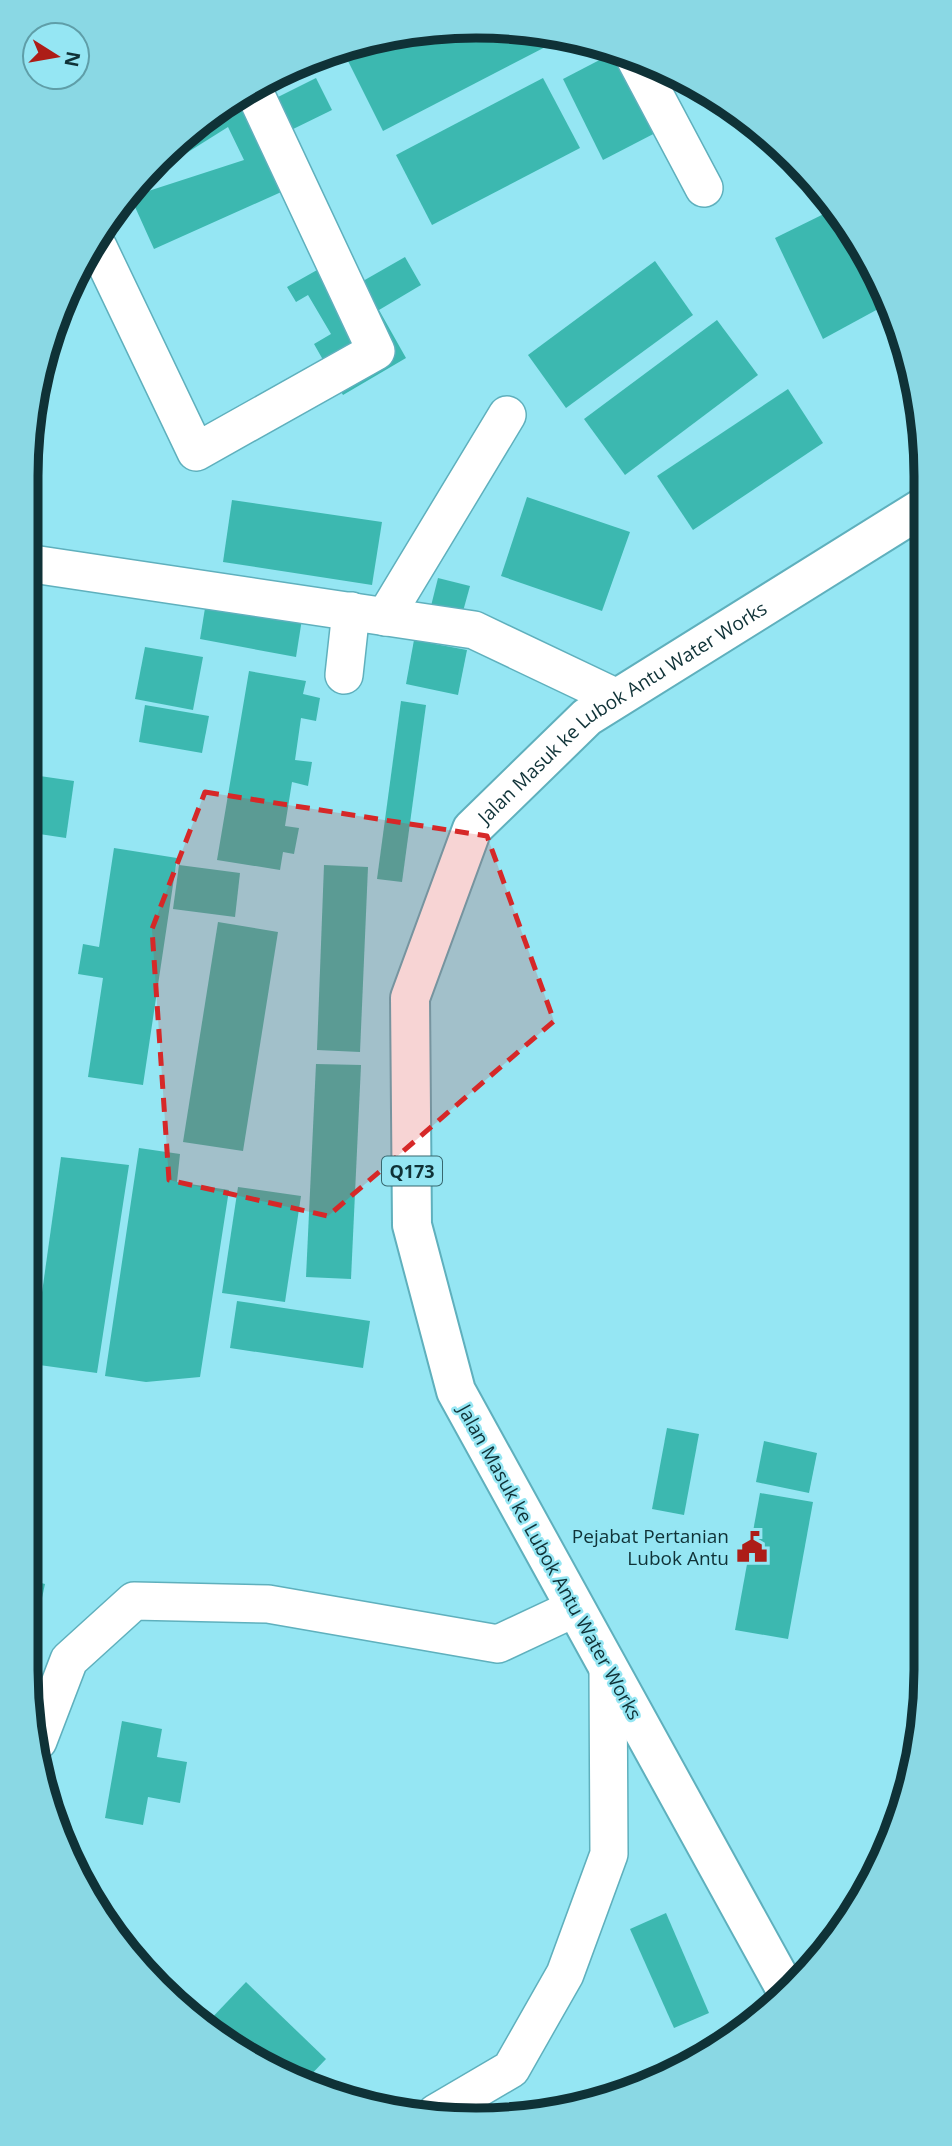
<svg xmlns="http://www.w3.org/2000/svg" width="952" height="2146" font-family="'Open Sans',sans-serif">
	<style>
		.building { fill: #3cb8b0 }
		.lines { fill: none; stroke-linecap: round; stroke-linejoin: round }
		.minor-casing { stroke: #5fb0bd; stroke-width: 40 }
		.major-casing { stroke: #5fb0bd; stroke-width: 42 }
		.minor { stroke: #fff; stroke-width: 37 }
		.major { stroke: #fff; stroke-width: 38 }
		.marked { fill: #d62828; fill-opacity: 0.2; stroke: #d62828; stroke-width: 5; stroke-dasharray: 14 9; stroke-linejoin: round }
		.labels { text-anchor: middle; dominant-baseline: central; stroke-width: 5; stroke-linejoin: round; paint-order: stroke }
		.shield { fill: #95e6f3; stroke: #37686f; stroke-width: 2 }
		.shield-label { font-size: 18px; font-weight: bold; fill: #0f3237 }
		.street-label { font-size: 19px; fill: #0f3237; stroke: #95e6f3 }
		.poi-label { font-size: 19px; fill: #0f3237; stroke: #95e6f3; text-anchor: end }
		.rim { fill: none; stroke: #0f3237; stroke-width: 9 }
	</style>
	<rect width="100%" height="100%" fill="#95e6f3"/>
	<g class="building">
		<path d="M476 26 555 42 383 131 348 61 376 46Z"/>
		<path d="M613 53 626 56 663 129 603 160 563 79Z"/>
		<path d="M316 78 332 110 285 133 308 180 154 249 131 198 133 196 244 160 228 127 177 159 153 165 158 158 263 88 270 101Z"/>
		<path d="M543 78 580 148 432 225 396 155Z"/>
		<path d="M747 117 749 119 772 141 761 147Z"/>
		<path d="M836 208 891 302 823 339 775 238Z"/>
		<path d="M405 257 421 285 379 310 406 358 343 395 314 344 331 334 308 295 296 302 287 287 333 261 349 289Z"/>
		<path d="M655 261 693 315 566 408 528 355Z"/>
		<path d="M717 320 758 375 625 475 584 419Z"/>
		<path d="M788 389 823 443 693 530 657 476Z"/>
		<path d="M527 497 630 532 602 611 501 576Z"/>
		<path d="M232 500 382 522 372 585 223 562Z"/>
		<path d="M438 578 470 586 462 615 431 606Z"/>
		<path d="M206 602 302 619 296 657 200 639Z"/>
		<path d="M414 640 467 650 458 695 406 684Z"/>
		<path d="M145 647 203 657 193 710 135 699Z"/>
		<path d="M249 671 306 681 303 694 320 698 316 721 301 718 295 760 312 762 308 786 292 782 285 826 299 828 294 854 283 852 280 870 217 860Z"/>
		<path d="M401 701 426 705 402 882 377 879Z"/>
		<path d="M145 705 209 716 202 753 139 742Z"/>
		<path d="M26 774 74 781 66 838 26 832Z"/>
		<path d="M114 848 177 858 143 1085 88 1077 103 978 78 974 83 944 99 947Z"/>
		<path d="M179 865 240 873 235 917 173 909Z"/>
		<path d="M324 865 368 867 360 1052 317 1050Z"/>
		<path d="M218 922 278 932 243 1151 183 1142Z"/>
		<path d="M316 1064 361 1065 351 1279 306 1277Z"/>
		<path d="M26 1113 42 1115 28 1206H26Z"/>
		<path d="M139 1148 180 1154 177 1182 229 1190 200 1377 146 1382 105 1376Z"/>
		<path d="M61 1157 129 1165 97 1373 32 1364Z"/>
		<path d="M238 1187 301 1196 285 1302 222 1293Z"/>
		<path d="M237 1301 370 1321 363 1368 230 1348Z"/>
		<path d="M667 1428 699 1434 684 1515 652 1509Z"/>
		<path d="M764 1441 817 1453 809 1493 756 1482Z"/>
		<path d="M760 1493 813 1502 788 1639 735 1630Z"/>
		<path d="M26 1579 45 1584 27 1668H26Z"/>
		<path d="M122 1721 162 1729 157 1757 187 1762 180 1803 148 1797 143 1825 105 1818Z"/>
		<path d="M666 1913 709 2013 674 2028 630 1929Z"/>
		<path d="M246 1982 326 2059 306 2080 251 2060 207 2023Z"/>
	</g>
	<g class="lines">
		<defs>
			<g id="minor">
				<path d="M635 58 704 188"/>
				<path d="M98 247 196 452 376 351 255 93"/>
				<path d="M26 563 474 630 617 698"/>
				<path d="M385 617 507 415"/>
				<path d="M344 675 351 611"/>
				<path d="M38 1741 69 1660 134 1601 268 1604 498 1644 575 1608"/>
				<path d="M436 2113 511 2069 565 1974 609 1854 608 1667"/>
			</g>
			<g id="major">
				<path id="s1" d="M786 1990 456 1391 412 1225 410 998 472 829 587 717 922 508"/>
			</g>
		</defs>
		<use href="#minor" class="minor-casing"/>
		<use href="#major" class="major-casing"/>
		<use href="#minor" class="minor"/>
		<use href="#major" class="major"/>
	</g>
	<path class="marked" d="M205 792 487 836 554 1021 328 1216 169 1180 152 929Z"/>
	<defs>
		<symbol id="civic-bare" viewBox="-9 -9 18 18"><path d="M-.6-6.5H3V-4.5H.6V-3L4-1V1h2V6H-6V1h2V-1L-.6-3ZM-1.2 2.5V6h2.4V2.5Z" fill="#ad1d17" stroke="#95e6f3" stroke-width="2.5" paint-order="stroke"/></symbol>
	</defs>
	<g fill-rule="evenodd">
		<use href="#civic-bare" x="730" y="1525" width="44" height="44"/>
	</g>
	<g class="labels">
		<rect class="shield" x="382" y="1156.5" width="60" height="29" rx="5"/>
		<g class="shield-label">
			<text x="412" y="1171">Q173</text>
		</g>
		<g class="street-label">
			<text stroke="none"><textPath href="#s1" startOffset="1454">Jalan Masuk ke Lubok Antu Water Works</textPath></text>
			<text transform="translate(550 1562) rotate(61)">Jalan Masuk ke Lubok Antu Water Works</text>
		</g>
		<g class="poi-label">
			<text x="729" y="1536">Pejabat Pertanian<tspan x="729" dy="22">Lubok Antu</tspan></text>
		</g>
	</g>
	<path d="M0 0H952V2146H0ZM476 38H476A438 438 0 0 1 914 476V1670A438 438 0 0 1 476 2108H476A438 438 0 0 1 38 1670V476A438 438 0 0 1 476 38Z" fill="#8ad8e4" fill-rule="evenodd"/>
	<path class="rim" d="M476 38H476A438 438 0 0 1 914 476V1670A438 438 0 0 1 476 2108H476A438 438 0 0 1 38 1670V476A438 438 0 0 1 476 38Z"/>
	<g transform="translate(56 56) rotate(101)"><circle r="33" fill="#95e6f3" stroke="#5f9ea8" stroke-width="2"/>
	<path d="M0-5L12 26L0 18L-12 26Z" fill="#ad1d17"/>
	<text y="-10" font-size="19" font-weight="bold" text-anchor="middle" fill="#0f3237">N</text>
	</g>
</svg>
